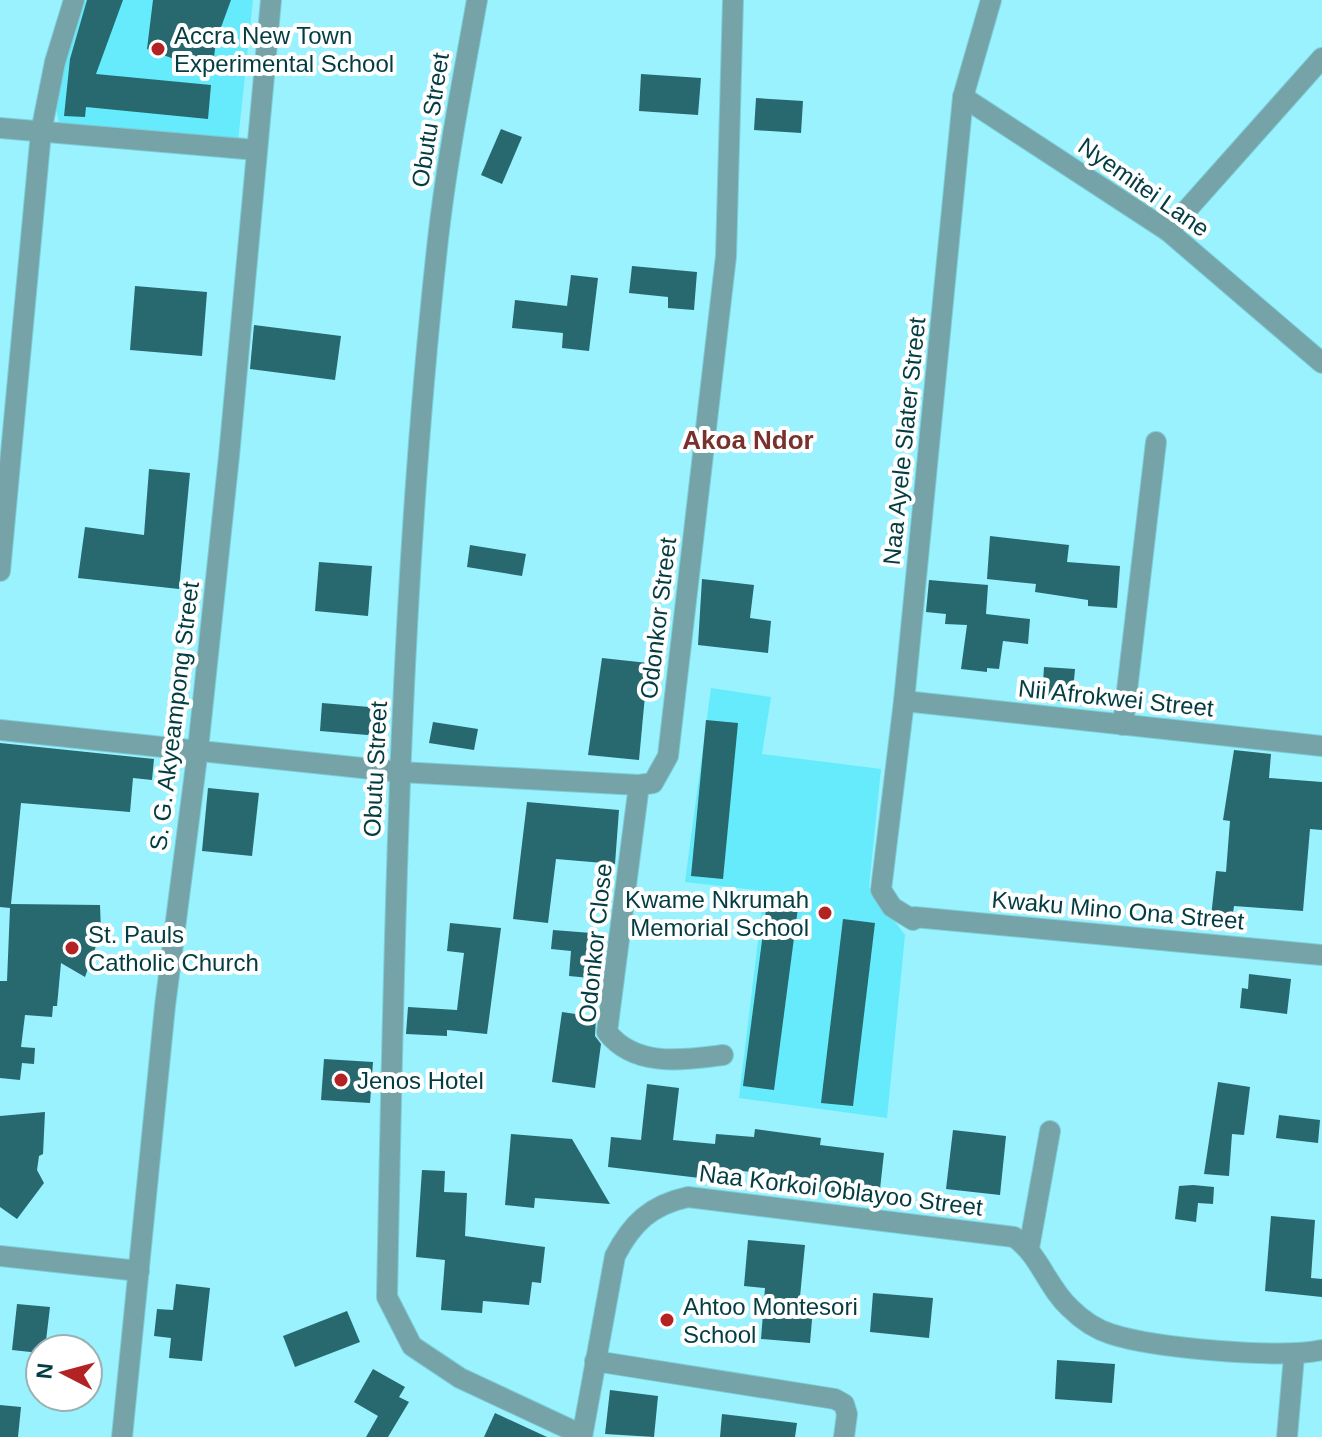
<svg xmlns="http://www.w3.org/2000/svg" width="1322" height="1437" font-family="Helvetica,sans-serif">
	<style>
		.built { fill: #65ebfb }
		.building { fill: #28686f }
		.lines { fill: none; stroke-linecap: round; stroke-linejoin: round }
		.minor-casing { stroke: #7bced8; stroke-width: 22 }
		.minor { stroke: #76a3a8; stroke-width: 20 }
		.poi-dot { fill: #b32324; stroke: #fff; stroke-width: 3 }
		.labels { text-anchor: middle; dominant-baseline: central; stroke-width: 8; stroke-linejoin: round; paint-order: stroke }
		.poi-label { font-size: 24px; fill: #033c42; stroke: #fff; text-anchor: start }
		.street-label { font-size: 24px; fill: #033c42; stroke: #fff }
		.neighbourhood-label { font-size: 26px; font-weight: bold; fill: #78322d; stroke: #fff }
	</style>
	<rect width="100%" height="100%" fill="#99f2fe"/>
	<g class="built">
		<path d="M84 0H253L238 141 59 122 53 98Z"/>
		<path d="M711 688 771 697 762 754 881 769 869 887 905 935 887 1118 739 1098 764 891 685 882Z"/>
	</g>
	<g class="building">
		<path d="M87 0H123L96 74 211 85 208 119 86 107 85 117 64 116 70 59Z"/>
		<path d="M153 0H231L216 41 212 73 147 49Z"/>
		<path d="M641 74 701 78 698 115 639 111Z"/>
		<path d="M756 98 803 101 801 133 754 130Z"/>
		<path d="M501 129 522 137 502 184 481 175Z"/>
		<path d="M632 266 697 272 694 310 668 308V297L629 293Z"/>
		<path d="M571 275 598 278 589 351 562 348 563 333 512 328 515 300 567 306Z"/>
		<path d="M135 286 207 292 202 356 130 350Z"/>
		<path d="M254 325 341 336 335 380 250 369Z"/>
		<path d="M149 469 190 473 179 589 78 578 85 527 144 535Z"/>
		<path d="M990 536 1069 545 1067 562 1120 566 1117 608 1088 606V600L1035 592 1036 584 987 579Z"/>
		<path d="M470 545 526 554 522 576 467 567Z"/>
		<path d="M319 562 372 566 368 616 315 611Z"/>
		<path d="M702 579 754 585 750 618 771 621 768 653 698 645Z"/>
		<path d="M929 580 988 585 986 614 1030 619 1028 644 1003 641 999 669 987 668V672L961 669 967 625 945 624 946 614 926 612Z"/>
		<path d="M602 658 648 663 639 760 588 755Z"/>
		<path d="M1044 667 1075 669 1072 702 1042 699Z"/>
		<path d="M322 703 381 708 379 736 320 731Z"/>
		<path d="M706 720 738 723 723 879 691 876Z"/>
		<path d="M433 722 478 729 474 750 429 743Z"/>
		<path d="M0 743 154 759 152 780 133 778 130 812 21 803 11 904 100 905 101 932 85 977 61 963 57 1006H53L52 1017 25 1015 21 1047 35 1048 34 1064 22 1063 20 1080 0 1078V981H7L10 908 0 907Z"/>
		<path d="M1234 750 1271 754 1269 778 1322 782V830L1310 829 1303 911 1234 906 1232 920 1211 917 1216 871 1226 872 1230 821 1223 820Z"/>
		<path d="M208 788 259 793 252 856 202 851Z"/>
		<path d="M527 802 619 810 615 864 556 859 548 923 513 919Z"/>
		<path d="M768 895 799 900 774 1090 743 1086Z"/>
		<path d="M843 919 875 923 853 1106 821 1103Z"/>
		<path d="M450 923 501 928 487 1034 447 1030V1036L406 1034 408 1007 457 1010 464 953 447 951Z"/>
		<path d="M553 930 604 934 601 979 569 976 571 951 551 949Z"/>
		<path d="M1249 974 1291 979 1287 1014 1240 1008 1242 988 1248 989Z"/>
		<path d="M562 1012 596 1017 595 1036 601 1044 595 1088 552 1082Z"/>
		<path d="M324 1059 373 1062 370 1103 321 1100Z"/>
		<path d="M1218 1082 1250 1087 1244 1135 1232 1134 1229 1176 1204 1174Z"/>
		<path d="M647 1084 679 1088 673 1140 715 1144 716 1134 754 1137 755 1129 821 1138 820 1145 884 1153 879 1198 803 1190V1195L767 1190 769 1174 734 1170 733 1182 608 1167 611 1137 641 1140Z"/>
		<path d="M45 1112 43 1154 39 1156 37 1170 44 1183 17 1219 0 1207V1116Z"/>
		<path d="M1279 1115 1320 1120 1318 1143 1276 1138Z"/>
		<path d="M953 1130 1006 1136 1000 1195 946 1189Z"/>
		<path d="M511 1134 572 1139 610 1204 535 1198 534 1208 505 1205Z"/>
		<path d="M422 1170 445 1171 444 1192 467 1193 465 1236 545 1247 541 1283 532 1282 529 1305 483 1301 482 1313 441 1310 445 1260 416 1257Z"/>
		<path d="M1193 1185 1214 1187 1213 1204 1198 1203 1196 1222 1175 1219 1179 1186Z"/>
		<path d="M1271 1216 1315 1220 1311 1278 1322 1279V1297L1265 1291Z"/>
		<path d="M748 1240 805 1245 799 1307 813 1308 810 1343 761 1339 765 1288 744 1286Z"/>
		<path d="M176 1284 210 1288 202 1361 169 1358 171 1338 154 1336 157 1309 173 1310Z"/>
		<path d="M873 1293 933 1298 929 1338 870 1332Z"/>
		<path d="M17 1304 50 1307 45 1349H40V1353L12 1350Z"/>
		<path d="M347 1311 360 1342 295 1367 283 1336Z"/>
		<path d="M1057 1360 1115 1364 1112 1403 1055 1399Z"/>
		<path d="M373 1369 405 1387 399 1397 409 1402 388 1437H366L378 1416 354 1402Z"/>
		<path d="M610 1390 658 1396 654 1437 605 1434Z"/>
		<path d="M0 1405 21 1407 18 1437H0Z"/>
		<path d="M495 1413 547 1437H484Z"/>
		<path d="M722 1414 797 1423 795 1437H720Z"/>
	</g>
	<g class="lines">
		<defs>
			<g id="minor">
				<path d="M477 0C463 79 447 159 438 239 399 590 394 944 387 1297L412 1346 460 1378 582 1435"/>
				<path d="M991 0 963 97 904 701 881 890 892 907 913 920 914 917 1322 955"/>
				<path d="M963 97 1168 231 1322 363"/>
				<path d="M0 128 257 150"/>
				<path d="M1168 231 1322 58"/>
				<path d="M0 571 41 132 55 62 74 0"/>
				<path d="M904 701 1322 746"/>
				<path d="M1123 725 1156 442"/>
				<path d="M0 730 400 772 639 785 653 783 668 756 726 256 733 0"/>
				<path d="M639 785 607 1032C635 1068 684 1060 723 1055"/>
				<path d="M1029 1248 1050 1131"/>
				<path d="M0 1256 139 1271"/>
				<path d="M595 1361 835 1399 844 1404 847 1414 844 1437"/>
				<path d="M122 1437 165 1006 198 749 229 456 271 0"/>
				<path d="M582 1437 615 1256C632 1223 651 1205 688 1197L1014 1237C1040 1255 1047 1287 1070 1308 1081 1319 1095 1329 1111 1334 1154 1348 1278 1359 1322 1350"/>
				<path d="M1287 1437 1294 1356"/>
			</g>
		</defs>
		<use href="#minor" class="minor-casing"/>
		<use href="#minor" class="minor"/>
	</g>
	<g class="poi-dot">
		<circle cx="158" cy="49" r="8"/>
		<circle cx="825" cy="913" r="8"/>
		<circle cx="72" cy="948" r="8"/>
		<circle cx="341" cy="1080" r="8"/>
		<circle cx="667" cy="1320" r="8"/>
	</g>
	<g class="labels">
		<g class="poi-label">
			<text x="174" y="35">Accra New Town<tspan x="174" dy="28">Experimental School</tspan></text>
			<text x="809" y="899" text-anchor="end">Kwame Nkrumah<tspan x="809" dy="28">Memorial School</tspan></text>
			<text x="88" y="934">St. Pauls<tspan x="88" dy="28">Catholic Church</tspan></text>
			<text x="357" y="1080">Jenos Hotel</text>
			<text x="683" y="1306">Ahtoo Montesori<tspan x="683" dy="28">School</tspan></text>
		</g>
		<g class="street-label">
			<text transform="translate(430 120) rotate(-81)">Obutu Street</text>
			<text transform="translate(1144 187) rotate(35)">Nyemitei Lane</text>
			<text transform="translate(904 441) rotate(-84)">Naa Ayele Slater Street</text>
			<text transform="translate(658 618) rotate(-83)">Odonkor Street</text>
			<text transform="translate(1116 698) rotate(6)">Nii Afrokwei Street</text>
			<text transform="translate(174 716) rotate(-83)">S. G. Akyeampong Street</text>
			<text transform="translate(375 769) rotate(-87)">Obutu Street</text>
			<text transform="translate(1118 910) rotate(5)">Kwaku Mino Ona Street</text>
			<text transform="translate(595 943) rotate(-84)">Odonkor Close</text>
			<text transform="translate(841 1190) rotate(7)">Naa Korkoi Oblayoo Street</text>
		</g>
		<g class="neighbourhood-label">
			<text x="748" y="440">Akoa Ndor</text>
		</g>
	</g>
	<g transform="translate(64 1373) rotate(276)"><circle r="38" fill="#ffffff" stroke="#9ab1b3" stroke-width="2"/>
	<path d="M0-6L14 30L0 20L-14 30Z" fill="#b32324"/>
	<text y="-12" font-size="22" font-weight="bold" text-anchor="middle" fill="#033c42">N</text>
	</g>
</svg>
